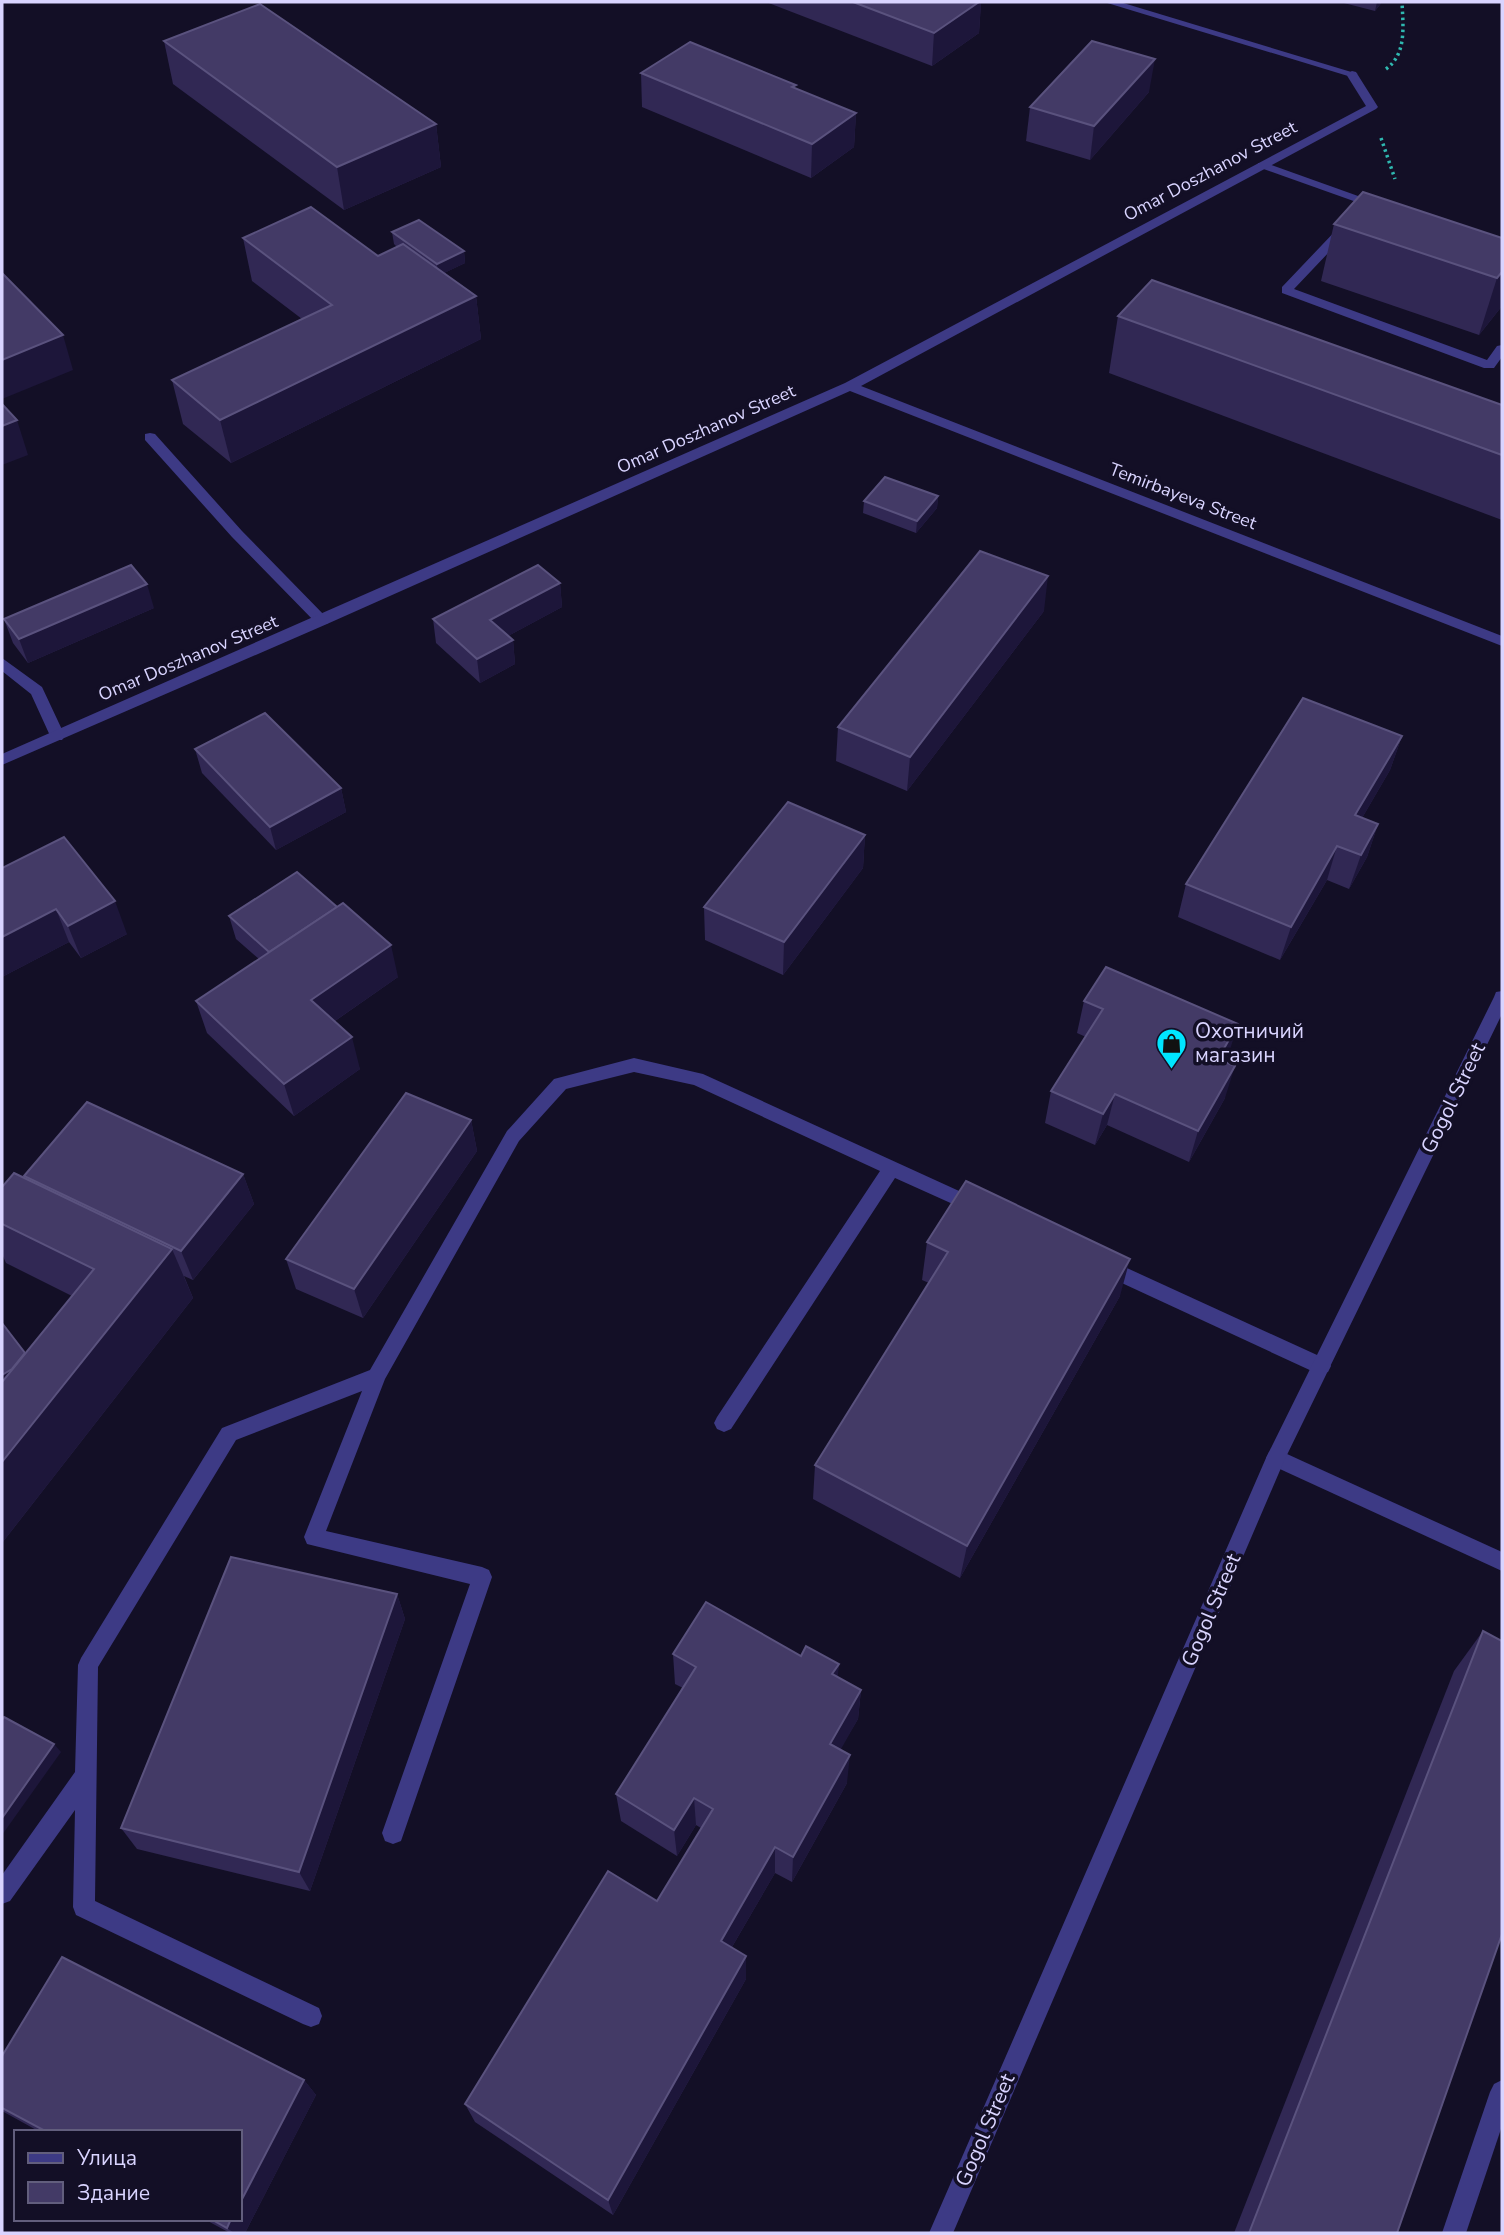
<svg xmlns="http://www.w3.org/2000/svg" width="1504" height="2235" font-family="'Nunito Sans',sans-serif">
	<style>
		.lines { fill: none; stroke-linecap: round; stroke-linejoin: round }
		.path { stroke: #2fb8b0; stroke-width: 3.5; stroke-dasharray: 2.5 3.5; stroke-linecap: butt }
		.service { fill: #3d3a85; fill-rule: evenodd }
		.minor { fill: #3d3a85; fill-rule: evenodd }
		.tertiary { fill: #3d3a85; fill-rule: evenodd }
		.wall { fill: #312854 }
		.shaded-wall { fill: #1d163a }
		.building { fill: #433a66; stroke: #5a527e; stroke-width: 2 }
		.labels { text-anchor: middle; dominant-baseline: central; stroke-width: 7; stroke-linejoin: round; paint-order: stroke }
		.far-street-label { font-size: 18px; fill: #d9d4ff; stroke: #130f26 }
		.poi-label { font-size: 21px; fill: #d9d4ff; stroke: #130f26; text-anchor: start }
		.street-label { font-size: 21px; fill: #d9d4ff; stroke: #130f26 }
	</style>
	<rect width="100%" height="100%" fill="#130f26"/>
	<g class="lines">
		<g class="path">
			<path d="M1386 69C1407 54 1403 26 1402 2"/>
			<path d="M1381 138 1395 179"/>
		</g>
		<g class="service">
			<path d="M1258 163H1266L1386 206 1376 209 1258 167Z"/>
			<path d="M1345 224 1349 225V231L1294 289 1487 360 1497 346 1502 345V357L1494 368H1484L1282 293V287L1341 225Z"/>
			<path d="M150 433 155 434 242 531 327 618 329 621 327 624H317L232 537 145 440V434Z"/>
			<path d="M2 658 42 687 65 736 62 740H52L31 694 2 671Z"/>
			<path d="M634 1058 703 1074 981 1201 984 1206 981 1211 975 1214 895 1178 731 1429 724 1432 717 1429 714 1423 717 1417 880 1171 694 1085 634 1072 566 1089 519 1141 385 1379 326 1531 482 1567 489 1570 492 1577 401 1841 393 1844 385 1841 382 1833 470 1584 307 1544 304 1537 362 1391 236 1440 98 1667 95 1901 319 2008 322 2016 319 2024 311 2027 303 2024 76 1915 73 1907 75 1810 10 1901 2 1904V1875L75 1772 78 1665 81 1658 222 1428 370 1370 507 1131 554 1079Z"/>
			<path d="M1105 1258 1328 1360 1331 1366 1328 1372 1321 1374 1314 1372 1098 1272 1096 1266 1098 1260Z"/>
			<path d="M1276 1449 1502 1552V1571L1269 1464 1266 1458 1269 1452Z"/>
			<path d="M1502 2080V2126L1466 2233H1442L1490 2092 1494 2084Z"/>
		</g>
		<g class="minor">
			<path d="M1104 2H1120L1358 74 1348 76Z"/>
			<path d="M1502 991V1014L1284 1461 953 2233H929L1266 1458 1494 997 1496 992Z"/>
		</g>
		<path class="tertiary" d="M1352 71 1356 72 1378 107 1376 109 861 386 1502 636V646L850 391 327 624 2 765V754L845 383 1366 106 1346 74Z"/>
	</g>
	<g class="wall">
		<path d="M766 2H981L979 33 932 66Z"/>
		<path d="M1340 2H1382L1375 11Z"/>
		<path d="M164 41 436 124 441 167 344 210 173 84Z"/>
		<path d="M641 73 796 89 856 113 854 147 811 178 642 107Z"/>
		<path d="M1149 92 1090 160 1026 141 1030 107Z"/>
		<path d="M1334 224 1502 238V306L1479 335 1321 281Z"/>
		<path d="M392 232 464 251 465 263 444 273 476 296 481 339 231 463 183 424 172 380 302 319 252 281 243 238 378 256 397 247 394 244Z"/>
		<path d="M1118 316 1502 405V520L1109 373Z"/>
		<path d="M938 496 937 508 916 533 863 513 864 501Z"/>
		<path d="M560 583 562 607 508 636 513 640 515 664 480 683 436 643 433 619Z"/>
		<path d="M154 608 28 663 13 643 4 619Z"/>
		<path d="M1044 611 907 791 836 761 838 727Z"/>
		<path d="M1402 736 1390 770 1362 818 1378 824 1367 857 1349 889 1327 880 1280 960 1178 917 1186 884Z"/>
		<path d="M195 749 341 788 346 812 276 850 202 773Z"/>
		<path d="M865 835 863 868 783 975 705 940 704 907Z"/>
		<path d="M2 868 127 934 81 958 69 942 2 977Z"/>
		<path d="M229 916 398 977 335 1021 360 1069 294 1116 207 1033 196 1001 259 959 236 939Z"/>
		<path d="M1084 1001 1228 1056 1225 1062V1098L1189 1162 1107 1125 1095 1145 1045 1123 1051 1091 1086 1037 1077 1033Z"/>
		<path d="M471 1120 477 1151 363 1318 296 1289 286 1259Z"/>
		<path d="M243 1174 254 1204 193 1280 184 1276 193 1298 2 1543V1323L25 1353 72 1296 6 1263 2 1254V1187L25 1178 24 1176Z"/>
		<path d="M927 1242 1120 1296 960 1578 813 1499 815 1465 929 1283 922 1280Z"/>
		<path d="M397 1594 405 1619 310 1891 137 1849 121 1828Z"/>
		<path d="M1483 1631 1397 2233H1234L1454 1671Z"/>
		<path d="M673 1654 801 1656 839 1664 837 1677 861 1690 858 1719 840 1749 847 1783 792 1882 775 1873 732 1947 746 1979 613 2215 475 2122 465 2104 657 1901 701 1828 696 1825 677 1856 621 1821 616 1794 683 1688 675 1684Z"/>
		<path d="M2 2056 304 2080 316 2095 245 2233H230L204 2219H240V2132H40L2 2111Z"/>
	</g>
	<g class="shaded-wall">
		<path d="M979 2H981L979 33 932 66 934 33Z"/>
		<path d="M1377 2H1382L1375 11Z"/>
		<path d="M1155 59 1149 92 1090 160 1094 126Z"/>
		<path d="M856 113 854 147 811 178 812 144Z"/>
		<path d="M436 124 441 167 344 210 337 167Z"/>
		<path d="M464 251 465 263 438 276 437 264Z"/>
		<path d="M1502 272V306L1479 335 1497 278Z"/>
		<path d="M476 296 481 339 231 463 220 420Z"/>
		<path d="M63 335 73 370 2 399V360Z"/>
		<path d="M17 420 28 455 2 465V426Z"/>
		<path d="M938 496 937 508 916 533 917 521Z"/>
		<path d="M1048 576 1044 611 907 791 910 757Z"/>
		<path d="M560 583 562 607 493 644 490 620Z"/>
		<path d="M147 584 154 608 28 663 19 639Z"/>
		<path d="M513 640 515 664 480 683 477 659Z"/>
		<path d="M1402 736 1390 770 1344 849 1355 815Z"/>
		<path d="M341 788 346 812 276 850 270 827Z"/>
		<path d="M1378 824 1367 857 1349 889 1361 855Z"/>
		<path d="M865 835 863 868 783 975 784 942Z"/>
		<path d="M1337 846 1327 880 1280 960 1291 927Z"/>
		<path d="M115 901 127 934 81 958 68 926Z"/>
		<path d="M56 909 69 942 2 977V937Z"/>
		<path d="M391 945 398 977 319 1032 311 1000Z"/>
		<path d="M1238 1024 1228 1056 1209 1090 1218 1059Z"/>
		<path d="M352 1037 360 1069 294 1116 284 1084Z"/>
		<path d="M1235 1066 1225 1098 1189 1162 1198 1131Z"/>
		<path d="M1115 1094 1107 1125 1095 1145 1103 1114Z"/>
		<path d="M471 1120 477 1151 363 1318 354 1289Z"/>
		<path d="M243 1174 254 1204 193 1280 181 1251Z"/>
		<path d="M172 1249 193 1298 2 1543V1462Z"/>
		<path d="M1130 1259 1120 1296 960 1578 967 1546Z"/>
		<path d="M29 1358 2 1389V1375Z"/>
		<path d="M397 1594 405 1619 310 1891 299 1872Z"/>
		<path d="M839 1664 836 1694 832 1674Z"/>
		<path d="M861 1690 858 1719 828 1772 830 1744Z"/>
		<path d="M54 1744 61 1752 2 1835V1818Z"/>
		<path d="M850 1755 847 1783 792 1882 793 1857Z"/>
		<path d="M694 1798 696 1825 677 1856 674 1830Z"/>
		<path d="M775 1847V1873L722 1964 721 1941Z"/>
		<path d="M746 1956V1979L613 2215 608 2200Z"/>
		<path d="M304 2080 316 2095 245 2233H234L227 2228 231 2219H240V2203Z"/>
	</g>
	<g class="building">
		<path d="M853 2H979L934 33Z"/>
		<path d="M260 4 436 124 337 167 164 41Z"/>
		<path d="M1092 41 1155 59 1094 126 1030 107Z"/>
		<path d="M690 42 796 85 792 87 856 113 812 144 641 73Z"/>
		<path d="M1363 192 1502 238V272L1497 278 1334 224Z"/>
		<path d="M311 207 378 256 403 244 476 296 220 420 172 380 332 305 243 238Z"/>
		<path d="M419 220 464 251 437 264 392 232Z"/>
		<path d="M2 273 63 335 2 360Z"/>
		<path d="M1152 280 1502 405V455L1118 316Z"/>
		<path d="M2 404 17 420 2 426Z"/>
		<path d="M885 477 938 496 917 521 864 501Z"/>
		<path d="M980 551 1048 576 910 757 838 727Z"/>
		<path d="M131 565 147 584 19 639 4 619Z"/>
		<path d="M538 565 560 583 490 620 513 640 477 659 433 619Z"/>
		<path d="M1303 698 1402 736 1355 815 1378 824 1361 855 1337 846 1291 927 1186 884Z"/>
		<path d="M265 713 341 788 270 827 195 749Z"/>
		<path d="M788 802 865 835 784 942 704 907Z"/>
		<path d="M64 837 115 901 68 926 56 909 2 937V868Z"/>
		<path d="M297 872 337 907 269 952 229 916Z"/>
		<path d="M343 903 391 945 311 1000 352 1037 284 1084 196 1001Z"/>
		<path d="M1106 967 1238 1024 1218 1059 1235 1066 1198 1131 1115 1094 1103 1114 1051 1091 1103 1009 1084 1001Z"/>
		<path d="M406 1093 471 1120 354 1289 286 1259Z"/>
		<path d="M87 1102 243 1174 181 1251 24 1176Z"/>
		<path d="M14 1173 172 1249 2 1462V1382L94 1269 2 1224V1187Z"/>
		<path d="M966 1181 1130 1259 967 1546 815 1465 948 1252 927 1242Z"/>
		<path d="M2 1323 25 1353 12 1369 2 1375Z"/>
		<path d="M231 1557 397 1594 299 1872 121 1828Z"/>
		<path d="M706 1602 801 1656 806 1646 839 1664 832 1674 861 1690 830 1744 850 1755 793 1857 775 1847 721 1941 746 1956 608 2200 465 2104 608 1871 657 1901 713 1809 694 1798 674 1830 616 1794 696 1667 673 1654Z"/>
		<path d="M1483 1631 1502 1641V1934L1397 2233H1249Z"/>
		<path d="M4 1717 54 1744 2 1818V1720Z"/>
		<path d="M62 1957 304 2080 240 2203V2132H47L2 2108V2056Z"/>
		<path d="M211 2219H231L227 2228Z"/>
	</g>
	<defs>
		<symbol id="shop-pin" viewBox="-11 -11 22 30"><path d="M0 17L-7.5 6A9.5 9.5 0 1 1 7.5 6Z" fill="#00e5ff" stroke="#130f26"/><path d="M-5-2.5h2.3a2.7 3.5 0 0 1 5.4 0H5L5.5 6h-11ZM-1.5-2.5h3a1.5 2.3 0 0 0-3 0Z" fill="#111"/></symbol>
	</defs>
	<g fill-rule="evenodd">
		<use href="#shop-pin" x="1154" y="1026" width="35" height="47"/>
	</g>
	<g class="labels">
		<g class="far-street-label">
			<text transform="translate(1210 171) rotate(-28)">Omar Doszhanov Street</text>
			<text transform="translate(706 429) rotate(-24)">Omar Doszhanov Street</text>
			<text transform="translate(1183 496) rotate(21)">Temirbayeva Street</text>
			<text transform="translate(188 658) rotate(-23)">Omar Doszhanov Street</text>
		</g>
		<g class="poi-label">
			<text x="1195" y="1031">Охотничий<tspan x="1195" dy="24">магазин</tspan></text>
		</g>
		<g class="street-label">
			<text transform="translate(1453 1098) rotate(-64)">Gogol Street</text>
			<text transform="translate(1211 1610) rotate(-67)">Gogol Street</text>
			<text transform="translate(985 2130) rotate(-67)">Gogol Street</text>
		</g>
	</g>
	<rect width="1504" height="2235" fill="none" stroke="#d9d4ff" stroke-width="7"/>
	<rect x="14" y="2130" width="228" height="91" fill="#130f26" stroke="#625e7d" stroke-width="2"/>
	<rect x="28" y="2153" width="35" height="10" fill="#3d3a85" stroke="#625e7d" stroke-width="2"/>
	<text x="77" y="2165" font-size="21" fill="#d9d4ff">Улица</text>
	<rect x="28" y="2182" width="35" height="21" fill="#433a66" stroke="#625e7d" stroke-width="2"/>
	<text x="77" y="2200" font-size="21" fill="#d9d4ff">Здание</text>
</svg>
